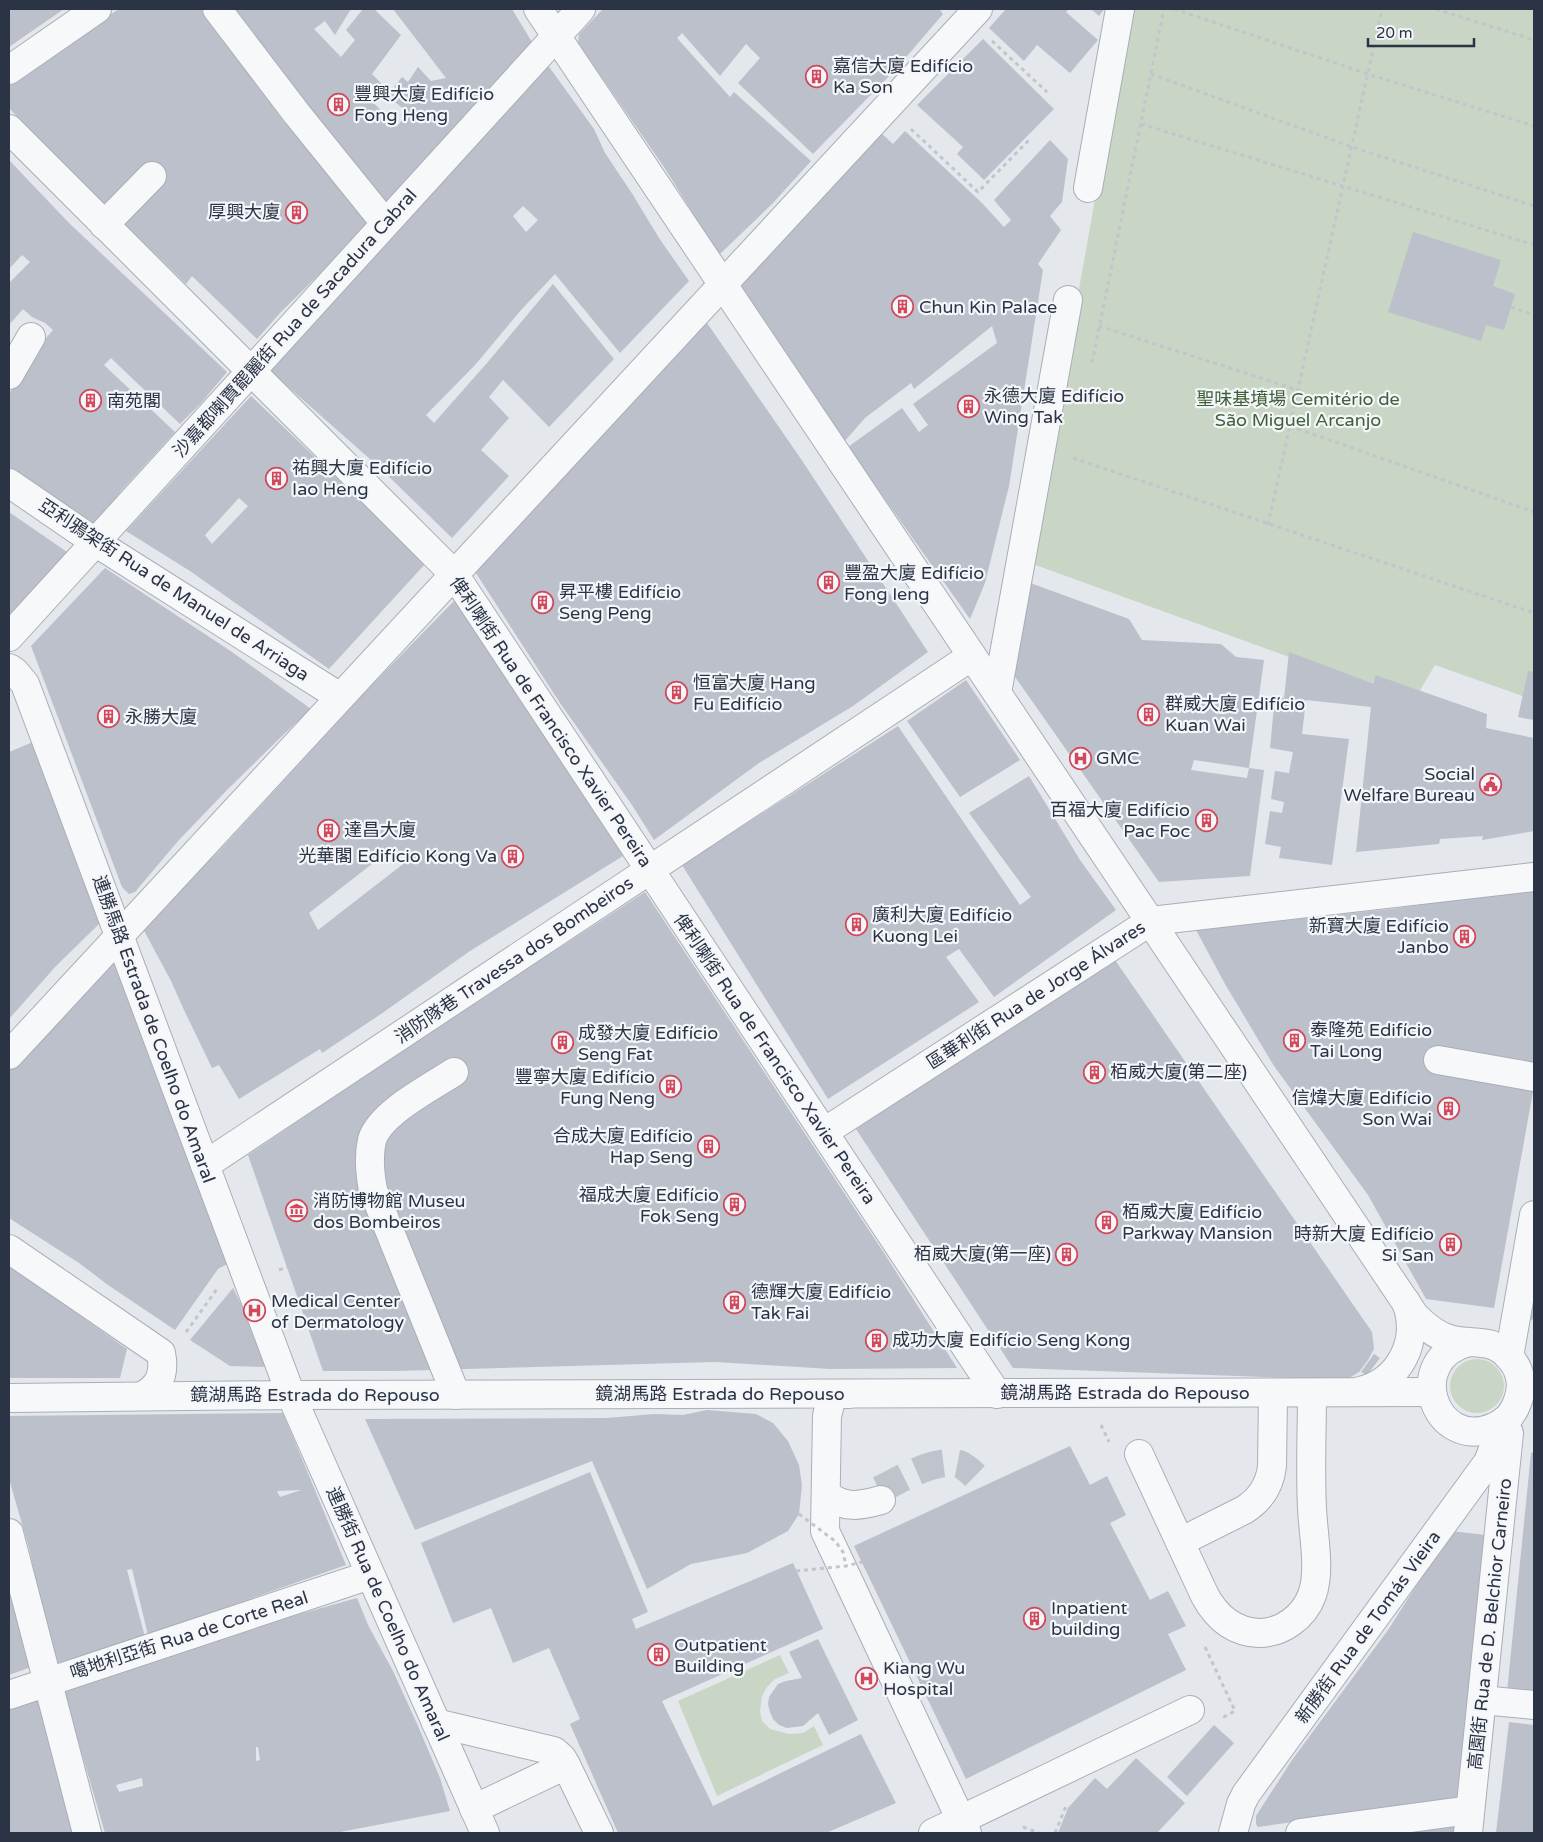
<svg xmlns="http://www.w3.org/2000/svg" width="1543" height="1842" font-family="'Varela Round','Noto Sans SC',sans-serif">
	<style>
		.green { fill: #c9d6c5 }
		.building { fill: #bbc0ca; fill-rule: evenodd }
		.lines { fill: none; stroke-linecap: round; stroke-linejoin: round }
		.minor-tunnel { stroke: #bfc3cb; stroke-width: 28; stroke-dasharray: 28 14; stroke-linecap: butt }
		.minor-casing { stroke: #a9aeb7; stroke-width: 30 }
		.path { stroke: #c2c5cb; stroke-width: 3; stroke-dasharray: 4 4; stroke-linecap: butt }
		.minor { stroke: #f7f8fa; stroke-width: 28 }
		.path-bridge { stroke: #c2c5cb; stroke-width: 3; stroke-dasharray: 4 4; stroke-linecap: butt }
		.labels { text-anchor: middle; dominant-baseline: central; stroke-width: 4.5; stroke-linejoin: round; paint-order: stroke }
		.poi-label { font-size: 18px; fill: #2b3445; stroke: #f4f6f9; text-anchor: start }
		.street-label { font-size: 18px; fill: #2b3445; stroke: #f4f6f9 }
		.park-label { font-size: 18px; fill: #3f6138; stroke: #f4f6f9 }
	</style>
	<rect width="100%" height="100%" fill="#e4e7ec"/>
	<g class="green">
		<path d="M1129 9H1534V700L1435 665 1413 702 1030 563Z"/>
		<circle cx="1477" cy="1386" r="27"/>
		<path d="M780 1655 789 1673 775 1679 767 1687 762 1696 760 1711 762 1721 770 1729 789 1734 803 1733 814 1726 823 1745 717 1796 678 1701Z"/>
	</g>
	<g class="building">
		<path d="M9 9H64L9 47Z"/>
		<path d="M119 9H204L284 122 372 222 280 313 257 339 192 276 186 284 47 148 9 108V80Z"/>
		<path d="M230 9H351L335 35 325 21 314 29 341 57 355 40 346 30 363 9H374L401 35 372 74 382 84 370 99 396 127 409 113 387 96 402 77 408 82 418 67 431 81 446 78 393 9H512L538 52 469 110 385 207Z"/>
		<path d="M603 9H939L943 14 896 69 813 154 738 83 760 58 746 44 720 76 682 33 677 38 730 97 734 92 811 161 773 203 719 255 664 167 578 43 579 34Z"/>
		<path d="M1006 9H1069L1066 12 1098 40 1070 73 1037 45 1024 61 989 28Z"/>
		<path d="M1091 9H1104L1099 16Z"/>
		<path d="M983 39 1054 109 984 180 957 154 963 147 917 105Z"/>
		<path d="M547 64 594 129 605 153 633 195 659 238 689 281 620 353 555 274 521 310 475 365 426 415 434 423 487 363 553 284 614 359 549 427 503 380 489 397 509 418 481 450 509 476 452 538 379 467 269 370ZM523 206 538 220 526 232 513 216Z"/>
		<path d="M905 131 982 203 1004 227 1011 220 994 200 1050 140 1068 159 1062 202 1050 216 1061 230 1038 264 1043 270 1009 486 985 583 970 619 848 447 902 408 919 432 928 425 913 404 997 343 992 326 914 389 911 383 865 418 843 443 738 288 881 133 893 144Z"/>
		<path d="M9 160 69 223 227 372 202 402 180 424 111 358 104 365 175 432 121 491 93 527 9 467V393L19 382 13 376 53 330 45 323 32 317 23 309 9 325V283L30 262 22 255 9 269Z"/>
		<path d="M1413 232 1501 260 1493 286 1515 294 1504 330 1486 325 1481 341 1388 312Z"/>
		<path d="M705 320 801 459 928 652 853 706 759 763 654 840 632 805 560 703 472 567Z"/>
		<path d="M251 396 426 563 329 669 190 571 126 531ZM239 498 248 506 212 544 205 535Z"/>
		<path d="M9 512 67 552 9 618Z"/>
		<path d="M105 568 232 652 311 709 282 736 227 790 178 841 135 892 129 894 122 887 31 646Z"/>
		<path d="M1025 581 1129 619 1142 640 1221 644 1236 657 1264 660 1249 768 1194 760 1191 770 1247 778 1249 768 1264 770 1250 876 1159 882 1011 671Z"/>
		<path d="M454 601 486 642 631 851 470 951 381 1014 322 1053 320 1049 239 1099 219 1065 212 1068 184 1010 171 981 140 923 218 852 366 691ZM395 846 407 861 318 930 309 913Z"/>
		<path d="M1289 652 1374 684 1375 675 1487 714 1486 728 1534 738V831L1482 840 1483 836 1440 839 1439 844 1356 852 1371 707 1306 700 1302 734 1349 739 1332 865 1279 858 1281 847 1265 844 1270 811 1282 813 1284 802 1271 799 1275 771 1289 773 1293 752 1270 748 1275 696 1284 698Z"/>
		<path d="M1528 671 1534 672V720L1518 717Z"/>
		<path d="M966 680 1020 760 960 797 907 721Z"/>
		<path d="M898 726 1020 905 1031 897 969 813 1029 776 1080 860 1116 910 994 997 959 949 946 957 979 1002 828 1099 682 865Z"/>
		<path d="M33 742 73 853 102 921 56 966 9 1019V752Z"/>
		<path d="M1534 888V1071L1428 1048 1426 1069 1534 1086 1494 1308 1426 1299 1368 1195 1274 1066 1225 984 1196 930 1399 908Z"/>
		<path d="M645 892 886 1256 957 1368 830 1369 715 1362 396 1371H323L248 1155 501 984 561 947Z"/>
		<path d="M112 955 229 1263 218 1269 175 1330 108 1285 79 1263 9 1218V1067Z"/>
		<path d="M1115 960 1372 1332 1374 1349 1368 1360 1359 1372 1346 1380 1013 1368 854 1126Z"/>
		<path d="M9 1265 127 1349 120 1378H9Z"/>
		<path d="M233 1288 244 1310 266 1367 230 1366 190 1340Z"/>
		<path d="M1533 1297H1534V1320L1529 1319Z"/>
		<path d="M1374 1354 1380 1358 1367 1375 1361 1372Z"/>
		<path d="M707 1410 756 1414 773 1423 788 1441 799 1465 802 1485 799 1514 788 1531 747 1553 691 1564 647 1589 592 1461 415 1530 365 1419 607 1418 654 1414 683 1415Z"/>
		<path d="M283 1413 346 1565 148 1635 132 1569 127 1570 145 1637 57 1663 45 1623 29 1548 9 1479V1416ZM301 1490 280 1497 277 1491Z"/>
		<path d="M1070 1446 1090 1485 1107 1476 1126 1515 1110 1523 1150 1600 1168 1591 1186 1626 1168 1634 1186 1670 966 1779 854 1546Z"/>
		<path d="M1534 1452V1696L1507 1692 1531 1453Z"/>
		<path d="M590 1472 648 1612 632 1619 636 1629 793 1563 823 1629 662 1701 713 1806 861 1734 896 1803 826 1833H618L570 1724 580 1719 549 1648 513 1663 491 1608 453 1623 421 1543Z"/>
		<path d="M1451 1531 1486 1535 1459 1798 1258 1827 1256 1824V1816L1292 1760 1388 1630Z"/>
		<path d="M9 1590 31 1667 9 1675Z"/>
		<path d="M357 1598 369 1627 393 1671 418 1726 440 1778 450 1811 335 1833H105L64 1692 154 1659 257 1626ZM256 1747H258L260 1760 256 1761ZM142 1778 143 1786 119 1792 116 1785Z"/>
		<path d="M818 1639 858 1720 829 1735 818 1713 803 1726 787 1728 779 1725 773 1719 770 1712 768 1704 769 1697 778 1684 786 1681 802 1678 789 1652Z"/>
		<path d="M40 1699 74 1833H9V1709Z"/>
		<path d="M1509 1722 1534 1725V1833H1496Z"/>
		<path d="M1214 1725 1234 1743 1187 1796 1167 1777Z"/>
		<path d="M1136 1758 1185 1803 1157 1833H1058L1068 1808 1095 1778 1107 1789Z"/>
		<path d="M1458 1824 1457 1833H1391Z"/>
	</g>
	<g class="lines">
		<path class="minor-tunnel" d="M879 1490C902 1479 934 1458 959 1464 965 1466 970 1471 975 1476"/>
		<defs>
			<g id="minor">
				<path d="M217 9 297 114 385 223"/>
				<path d="M538 9 1415 1316C1425 1326 1435 1335 1449 1339 1472 1346 1491 1336 1509 1357 1521 1369 1524 1387 1517 1403 1513 1414 1505 1423 1494 1427 1435 1453 1402 1359 1469 1342"/>
				<path d="M9 70 97 9"/>
				<path d="M9 129 454 574 997 1394"/>
				<path d="M1088 188 1120 9"/>
				<path d="M104 225 152 176"/>
				<path d="M9 375 31 337"/>
				<path d="M9 483 95 542 340 697"/>
				<path d="M9 637 581 9"/>
				<path d="M9 668 15 672 25 684 291 1395 485 1833"/>
				<path d="M997 693 1068 300"/>
				<path d="M9 1055 978 9"/>
				<path d="M1438 1060 1534 1077"/>
				<path d="M454 1072C430 1088 380 1113 372 1140 368 1157 370 1174 373 1190L456 1395"/>
				<path d="M824 1132 1151 921 1534 877"/>
				<path d="M205 1165 972 656"/>
				<path d="M9 1249 161 1353C165 1373 160 1387 142 1396"/>
				<path d="M1509 1357 1534 1215"/>
				<path d="M1360 1391C1399 1382 1421 1341 1406 1302"/>
				<path d="M849 1394H836L831 1400 827 1416 825 1531 967 1833"/>
				<path d="M9 1398 291 1395 1432 1392"/>
				<path d="M1139 1454 1205 1596C1217 1618 1234 1632 1259 1633 1282 1633 1304 1617 1312 1595 1321 1571 1313 1534 1312 1508 1310 1470 1312 1431 1312 1393"/>
				<path d="M826 1494C844 1509 860 1506 881 1500"/>
				<path d="M9 1533 87 1833"/>
				<path d="M1180 1542 1244 1510C1260 1500 1270 1485 1272 1466L1273 1393"/>
				<path d="M9 1695 370 1575"/>
				<path d="M1482 1700 1534 1705"/>
				<path d="M436 1723 554 1751 562 1758 566 1765 474 1809"/>
				<path d="M566 1765 599 1833"/>
				<path d="M933 1833 1190 1710"/>
				<path d="M1233 1833 1241 1804 1246 1794 1488 1462 1504 1421"/>
				<path d="M1300 1833 1470 1810"/>
				<path d="M1468 1833 1509 1433"/>
			</g>
		</defs>
		<use href="#minor" class="minor-casing"/>
		<g class="path">
			<path d="M1174 9 1368 74 1534 126"/>
			<path d="M1436 9 1534 40"/>
			<path d="M992 41 1047 92"/>
			<path d="M1151 74 1352 147 1534 206"/>
			<path d="M1141 124 1534 245"/>
			<path d="M911 129 978 192 1031 138"/>
			<path d="M1511 307 1534 315"/>
			<path d="M1099 326 1298 390"/>
			<path d="M1092 363 1164 9"/>
			<path d="M1290 426 1534 512"/>
			<path d="M1073 458 1534 613"/>
			<path d="M1268 525 1382 9"/>
			<path d="M279 1270 287 1267"/>
			<path d="M186 1332 217 1289"/>
			<path d="M1101 1425 1109 1442"/>
			<path d="M1205 1647 1235 1711 1222 1718"/>
			<path d="M1023 1827 1039 1833"/>
			<path d="M1055 1833 1066 1806"/>
		</g>
		<use href="#minor" class="minor"/>
		<g class="path-bridge">
			<path d="M799 1514 835 1541 843 1552 846 1566"/>
			<path d="M796 1571 846 1566 862 1562"/>
		</g>
	</g>
	<defs>
		<symbol id="building-ring" viewBox="-11 -11 22 22"><circle r="9.5" fill="#f4f6f9" stroke="#d1495b" stroke-width="1.5"/><path d="M-4-6H4V6H1V3H-1V6H-4ZM-2.5-4.3h1.7v1.8h-1.7ZM.8-4.3h1.7v1.8H.8ZM-2.5-1h1.7V.8h-1.7ZM.8-1h1.7V.8H.8Z" fill="#d1495b"/></symbol>
		<symbol id="hospital-ring" viewBox="-11 -11 22 22"><circle r="9.5" fill="#f4f6f9" stroke="#d1495b" stroke-width="1.5"/><path d="M-5-5h3v3.5h4V-5h3V5h-3V1.5h-4V5h-3Z" fill="#d1495b"/></symbol>
		<symbol id="civic-ring" viewBox="-11 -11 22 22"><circle r="9.5" fill="#f4f6f9" stroke="#d1495b" stroke-width="1.5"/><path d="M-.6-6.5H3V-4.5H.6V-3L4-1V1h2V6H-6V1h2V-1L-.6-3ZM-1.2 2.5V6h2.4V2.5Z" fill="#d1495b"/></symbol>
		<symbol id="museum-ring" viewBox="-11 -11 22 22"><circle r="9.5" fill="#f4f6f9" stroke="#d1495b" stroke-width="1.5"/><path d="M0-6L6-3V-2H-6V-3ZM-5-1h2V3h-2ZM-1-1h2V3h-2ZM3-1h2V3H3ZM-6 4H6V6H-6Z" fill="#d1495b"/></symbol>
	</defs>
	<g fill-rule="evenodd">
		<use href="#building-ring" x="804" y="64" width="25" height="25"/>
		<use href="#building-ring" x="326" y="92" width="25" height="25"/>
		<use href="#building-ring" x="284" y="200" width="25" height="25"/>
		<use href="#building-ring" x="890" y="294" width="25" height="25"/>
		<use href="#building-ring" x="78" y="388" width="25" height="25"/>
		<use href="#building-ring" x="956" y="394" width="25" height="25"/>
		<use href="#building-ring" x="264" y="466" width="25" height="25"/>
		<use href="#building-ring" x="816" y="570" width="25" height="25"/>
		<use href="#building-ring" x="530" y="590" width="25" height="25"/>
		<use href="#building-ring" x="664" y="680" width="25" height="25"/>
		<use href="#building-ring" x="1136" y="702" width="25" height="25"/>
		<use href="#building-ring" x="96" y="704" width="25" height="25"/>
		<use href="#hospital-ring" x="1068" y="746" width="25" height="25"/>
		<use href="#civic-ring" x="1478" y="772" width="25" height="25"/>
		<use href="#building-ring" x="1194" y="808" width="25" height="25"/>
		<use href="#building-ring" x="316" y="818" width="25" height="25"/>
		<use href="#building-ring" x="500" y="844" width="25" height="25"/>
		<use href="#building-ring" x="844" y="912" width="25" height="25"/>
		<use href="#building-ring" x="1452" y="924" width="25" height="25"/>
		<use href="#building-ring" x="1282" y="1028" width="25" height="25"/>
		<use href="#building-ring" x="550" y="1030" width="25" height="25"/>
		<use href="#building-ring" x="1082" y="1060" width="25" height="25"/>
		<use href="#building-ring" x="658" y="1074" width="25" height="25"/>
		<use href="#building-ring" x="1436" y="1096" width="25" height="25"/>
		<use href="#building-ring" x="696" y="1134" width="25" height="25"/>
		<use href="#building-ring" x="722" y="1192" width="25" height="25"/>
		<use href="#museum-ring" x="284" y="1198" width="25" height="25"/>
		<use href="#building-ring" x="1094" y="1210" width="25" height="25"/>
		<use href="#building-ring" x="1438" y="1232" width="25" height="25"/>
		<use href="#building-ring" x="1054" y="1242" width="25" height="25"/>
		<use href="#building-ring" x="722" y="1290" width="25" height="25"/>
		<use href="#hospital-ring" x="242" y="1298" width="25" height="25"/>
		<use href="#building-ring" x="864" y="1328" width="25" height="25"/>
		<use href="#building-ring" x="1022" y="1606" width="25" height="25"/>
		<use href="#building-ring" x="646" y="1642" width="25" height="25"/>
		<use href="#hospital-ring" x="854" y="1666" width="25" height="25"/>
	</g>
	<g class="labels">
		<g class="poi-label">
			<text x="833" y="66">嘉信大廈 Edifício<tspan x="833" dy="21">Ka Son</tspan></text>
			<text x="354" y="94">豐興大廈 Edifício<tspan x="354" dy="21">Fong Heng</tspan></text>
			<text x="280" y="212" text-anchor="end">厚興大廈</text>
			<text x="919" y="307">Chun Kin Palace</text>
			<text x="984" y="396">永德大廈 Edifício<tspan x="984" dy="21">Wing Tak</tspan></text>
			<text x="107" y="401">南苑閣</text>
			<text x="292" y="468">祐興大廈 Edifício<tspan x="292" dy="21">Iao Heng</tspan></text>
			<text x="844" y="573">豐盈大廈 Edifício<tspan x="844" dy="21">Fong Ieng</tspan></text>
			<text x="559" y="592">昇平樓 Edifício<tspan x="559" dy="21">Seng Peng</tspan></text>
			<text x="693" y="683">恒富大廈 Hang<tspan x="693" dy="21">Fu Edifício</tspan></text>
			<text x="1165" y="704">群威大廈 Edifício<tspan x="1165" dy="21">Kuan Wai</tspan></text>
			<text x="125" y="717">永勝大廈</text>
			<text x="1096" y="758">GMC</text>
			<text x="1475" y="774" text-anchor="end">Social<tspan x="1475" dy="21">Welfare Bureau</tspan></text>
			<text x="1190" y="810" text-anchor="end">百福大廈 Edifício<tspan x="1190" dy="21">Pac Foc</tspan></text>
			<text x="344" y="830">達昌大廈</text>
			<text x="497" y="856" text-anchor="end">光華閣 Edifício Kong Va</text>
			<text x="872" y="915">廣利大廈 Edifício<tspan x="872" dy="21">Kuong Lei</tspan></text>
			<text x="1449" y="926" text-anchor="end">新寶大廈 Edifício<tspan x="1449" dy="21">Janbo</tspan></text>
			<text x="1310" y="1030">泰隆苑 Edifício<tspan x="1310" dy="21">Tai Long</tspan></text>
			<text x="578" y="1033">成發大廈 Edifício<tspan x="578" dy="21">Seng Fat</tspan></text>
			<text x="1110" y="1072">栢威大廈(第二座)</text>
			<text x="655" y="1077" text-anchor="end">豐寧大廈 Edifício<tspan x="655" dy="21">Fung Neng</tspan></text>
			<text x="1432" y="1098" text-anchor="end">信煒大廈 Edifício<tspan x="1432" dy="21">Son Wai</tspan></text>
			<text x="693" y="1136" text-anchor="end">合成大廈 Edifício<tspan x="693" dy="21">Hap Seng</tspan></text>
			<text x="719" y="1195" text-anchor="end">福成大廈 Edifício<tspan x="719" dy="21">Fok Seng</tspan></text>
			<text x="313" y="1201">消防博物館 Museu<tspan x="313" dy="21">dos Bombeiros</tspan></text>
			<text x="1122" y="1212">栢威大廈 Edifício<tspan x="1122" dy="21">Parkway Mansion</tspan></text>
			<text x="1434" y="1234" text-anchor="end">時新大廈 Edifício<tspan x="1434" dy="21">Si San</tspan></text>
			<text x="1051" y="1254" text-anchor="end">栢威大廈(第一座)</text>
			<text x="751" y="1292">德輝大廈 Edifício<tspan x="751" dy="21">Tak Fai</tspan></text>
			<text x="271" y="1301">Medical Center<tspan x="271" dy="21">of Dermatology</tspan></text>
			<text x="892" y="1340">成功大廈 Edifício Seng Kong</text>
			<text x="1051" y="1608">Inpatient<tspan x="1051" dy="21">building</tspan></text>
			<text x="674" y="1645">Outpatient<tspan x="674" dy="21">Building</tspan></text>
			<text x="883" y="1668">Kiang Wu<tspan x="883" dy="21">Hospital</tspan></text>
		</g>
		<g class="street-label">
			<text transform="translate(295 323) rotate(-48)">沙嘉都喇賈罷麗街 Rua de Sacadura Cabral</text>
			<text transform="translate(174 590) rotate(33)">亞利鴉架街 Rua de Manuel de Arriaga</text>
			<text transform="translate(551 722) rotate(56)">俾利喇街 Rua de Francisco Xavier Pereira</text>
			<text transform="translate(514 960) rotate(-34)">消防隊巷 Travessa dos Bombeiros</text>
			<text transform="translate(1036 995) rotate(-33)">區華利街 Rua de Jorge Álvares</text>
			<text transform="translate(154 1029) rotate(70)">連勝馬路 Estrada de Coelho do Amaral</text>
			<text transform="translate(775 1059) rotate(56)">俾利喇街 Rua de Francisco Xavier Pereira</text>
			<text x="1125" y="1393">鏡湖馬路 Estrada do Repouso</text>
			<text x="720" y="1394">鏡湖馬路 Estrada do Repouso</text>
			<text x="315" y="1395">鏡湖馬路 Estrada do Repouso</text>
			<text transform="translate(388 1614) rotate(66)">連勝街 Rua de Coelho do Amaral</text>
			<text transform="translate(1490 1624) rotate(-84)">高園街 Rua de D. Belchior Carneiro</text>
			<text transform="translate(1368 1627) rotate(-54)">新勝街 Rua de Tomás Vieira</text>
			<text transform="translate(189 1635) rotate(-18)">噶地利亞街 Rua de Corte Real</text>
		</g>
		<g class="park-label">
			<text x="1298" y="399">聖味基墳場 Cemitério de<tspan x="1298" dy="21">São Miguel Arcanjo</tspan></text>
		</g>
	</g>
	<rect width="1543" height="1842" fill="none" stroke="#2b3445" stroke-width="20"/>
	<path d="M1368 38v8h106v-8" fill="none" stroke="#2b3445" stroke-width="2.5"/>
	<text x="1376" y="38" font-size="15" fill="#2b3445" stroke="#f4f6f9" stroke-width="4" paint-order="stroke">20 m</text>
</svg>
